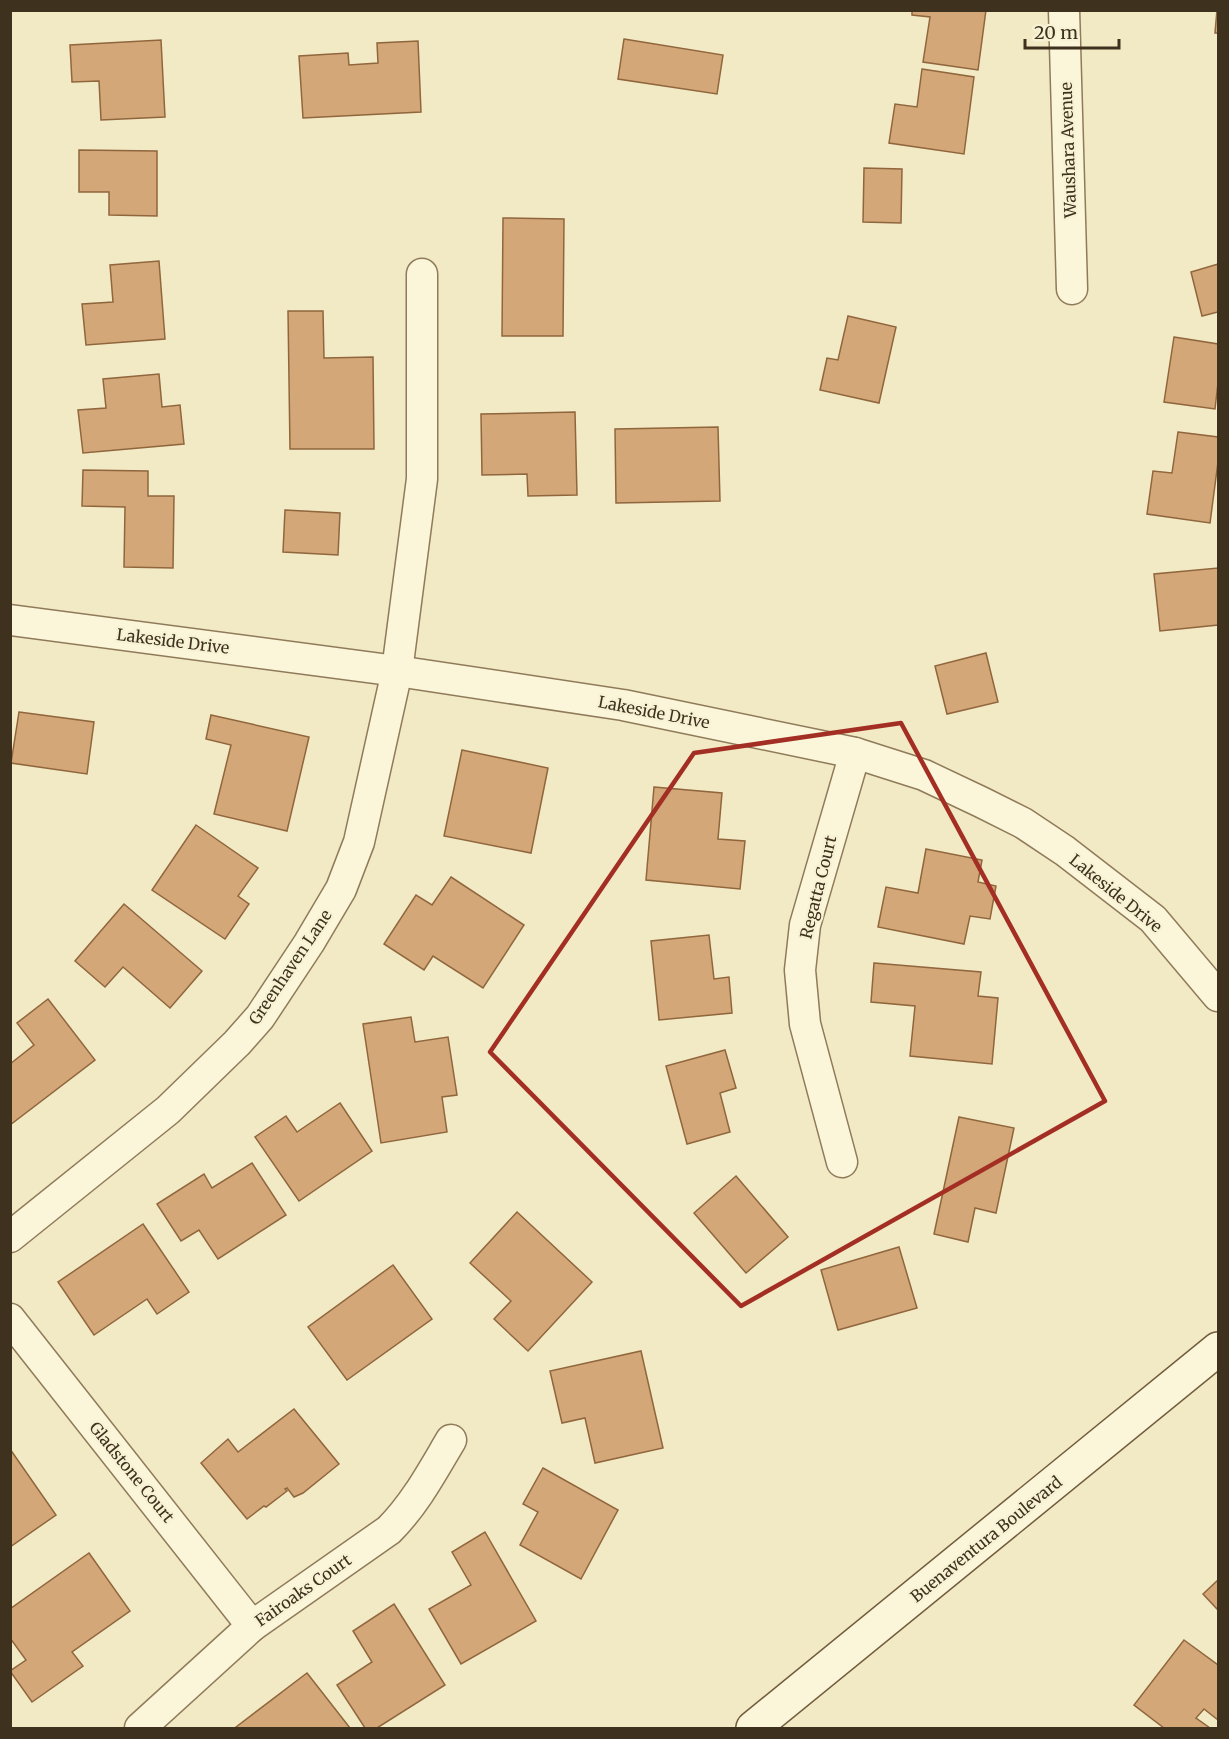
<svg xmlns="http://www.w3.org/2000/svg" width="1229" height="1739" font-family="Merriweather,serif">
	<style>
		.building { fill: #d3a778; stroke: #90663d; stroke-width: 1.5 }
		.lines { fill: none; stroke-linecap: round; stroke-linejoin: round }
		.minor-casing { stroke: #8f7b59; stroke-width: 33 }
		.secondary-casing { stroke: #715c3c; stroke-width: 36 }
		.minor { stroke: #fbf5d9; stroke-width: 30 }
		.secondary { stroke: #fbf5d9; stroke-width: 33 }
		.marked { fill: none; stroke: #a32f24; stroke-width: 4.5; stroke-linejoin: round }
		.labels { text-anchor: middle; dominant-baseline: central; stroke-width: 4.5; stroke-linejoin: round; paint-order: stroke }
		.street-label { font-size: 16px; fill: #3e311e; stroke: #f8f2d5 }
	</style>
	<rect width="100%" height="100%" fill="#f2e9c5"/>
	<g class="building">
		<path d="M912 10H986L978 70 923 62 930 17 912 15Z"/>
		<path d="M1217 10H1218V33H1215Z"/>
		<path d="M624 39 723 55 717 94 618 79Z"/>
		<path d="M161 40 165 117 101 120 99 81 72 82 70 45Z"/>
		<path d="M418 41 421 112 303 118 299 56 348 53 349 65 378 63 377 43Z"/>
		<path d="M922 69 974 77 964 154 889 143 895 104 917 107Z"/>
		<path d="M79 150 157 151V216L109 215V192H79Z"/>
		<path d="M864 168 902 169 901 223 863 222Z"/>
		<path d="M503 218 564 219 563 336H502Z"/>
		<path d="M159 261 165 339 86 345 82 304 113 302 110 265Z"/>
		<path d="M1218 264V312L1202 316 1191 272Z"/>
		<path d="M288 311H323L324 358 373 357 374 449H290Z"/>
		<path d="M848 316 896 327 879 403 820 390 827 358 838 360Z"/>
		<path d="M1174 337 1218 344V383L1215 409 1164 402Z"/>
		<path d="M159 374 162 407 180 405 184 444 83 453 78 410 106 408 103 379Z"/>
		<path d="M575 412 577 495 528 496 527 474 482 475 481 414Z"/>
		<path d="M718 427 720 501 616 503 615 429Z"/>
		<path d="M1178 432 1218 437V462L1210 523 1147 514 1153 471 1172 473Z"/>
		<path d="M83 470 148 471V496H174L173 568 124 567 125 507 82 506Z"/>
		<path d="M285 510 340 513 338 555 283 552Z"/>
		<path d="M1218 568V625L1160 631 1154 574Z"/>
		<path d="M986 653 998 702 947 714 935 666Z"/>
		<path d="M19 712 94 722 87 774 11 763Z"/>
		<path d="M211 715 309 737 287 831 214 814 231 745 206 739Z"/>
		<path d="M462 750 548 768 531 853 444 836Z"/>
		<path d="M654 787 722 793 718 839 745 841 740 889 646 880Z"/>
		<path d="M196 825 258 868 238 896 249 904 225 939 152 890Z"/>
		<path d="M926 849 982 860 978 882 996 886 990 919 970 916 964 944 878 927 886 887 918 893Z"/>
		<path d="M451 877 524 925 483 988 433 956 424 970 384 944 416 895 432 905Z"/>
		<path d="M124 904 202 971 170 1008 123 967 105 987 75 961Z"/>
		<path d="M709 935 714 979 729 977 732 1013 659 1020 651 941Z"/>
		<path d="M874 963 981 972 978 996 998 998 992 1064 910 1056 915 1006 871 1002Z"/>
		<path d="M48 999 95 1060 10 1125V1064L34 1045 17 1023Z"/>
		<path d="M411 1017 415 1042 448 1037 457 1095 442 1097 447 1132 381 1143 363 1024Z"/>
		<path d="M725 1050 736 1088 720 1093 730 1132 687 1144 666 1066Z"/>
		<path d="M340 1103 372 1151 299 1201 255 1137 286 1116 297 1132Z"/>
		<path d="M959 1117 1014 1128 996 1213 975 1208 968 1242 934 1234Z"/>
		<path d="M252 1163 286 1215 218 1259 199 1230 181 1241 157 1204 204 1174 212 1188Z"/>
		<path d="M736 1176 788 1237 746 1273 694 1213Z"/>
		<path d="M517 1212 592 1282 528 1351 494 1319 511 1301 470 1263Z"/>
		<path d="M143 1224 189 1292 157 1314 147 1299 94 1335 58 1282Z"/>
		<path d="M899 1247 917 1308 838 1330 821 1270Z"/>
		<path d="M393 1265 432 1319 347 1380 308 1327Z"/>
		<path d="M641 1351 663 1448 595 1463 585 1418 562 1423 550 1371Z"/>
		<path d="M294 1409 339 1464 303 1493 294 1497 287 1488 285 1489 287 1491 266 1507 264 1506 247 1519 201 1463 228 1439 238 1452Z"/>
		<path d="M10 1449 56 1515 10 1547Z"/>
		<path d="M543 1468 618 1510 581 1579 520 1545 538 1512 523 1504Z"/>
		<path d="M485 1532 536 1621 461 1664 429 1609 471 1585 452 1552Z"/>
		<path d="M89 1553 130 1611 72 1652 83 1666 32 1702 10 1671 26 1660 10 1638V1609Z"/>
		<path d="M1218 1580V1610L1203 1594Z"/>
		<path d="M394 1604 445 1685 377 1728H365L337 1685 372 1662 353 1631Z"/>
		<path d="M1184 1640 1218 1665V1720L1204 1709 1196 1718 1210 1728H1164L1134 1705Z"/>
		<path d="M307 1673 350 1728H237L236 1727Z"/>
	</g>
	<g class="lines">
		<defs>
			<g id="minor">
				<path d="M1064 10 1072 289"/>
				<path d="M10 620 397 671 623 705 855 753 924 775 981 802 1023 823 1065 851 1153 919 1218 996"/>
				<path d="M842 1162 805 1024 800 970 805 925 855 753"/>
				<path d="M10 1237 168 1110 237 1043 260 1017 309 943 341 889 359 842 397 671 422 479V274"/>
				<path d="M10 1319 252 1626"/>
				<path d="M140 1728 252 1626 389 1530C415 1504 432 1472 451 1440"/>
			</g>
			<path id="secondary" d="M753 1728 1218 1349"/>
		</defs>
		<use href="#minor" class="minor-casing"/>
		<use href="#secondary" class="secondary-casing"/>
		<use href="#minor" class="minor"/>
		<use href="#secondary" class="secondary"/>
	</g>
	<path class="marked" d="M901 723 1105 1101 741 1306 490 1052 694 753Z"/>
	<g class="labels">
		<g class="street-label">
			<text transform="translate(1068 150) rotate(-92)">Waushara Avenue</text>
			<text transform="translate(173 641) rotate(7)">Lakeside Drive</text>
			<text transform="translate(654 712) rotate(11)">Lakeside Drive</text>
			<text transform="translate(818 887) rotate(-76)">Regatta Court</text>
			<text transform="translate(1116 893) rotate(39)">Lakeside Drive</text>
			<text transform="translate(290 967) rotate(-56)">Greenhaven Lane</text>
			<text transform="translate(132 1472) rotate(51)">Gladstone Court</text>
			<text transform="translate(986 1539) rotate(-39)">Buenaventura Boulevard</text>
			<text transform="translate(303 1590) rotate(-35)">Fairoaks Court</text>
		</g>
	</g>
	<rect width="1229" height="1739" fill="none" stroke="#3e311e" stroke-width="24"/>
	<path d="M1025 39v9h94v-9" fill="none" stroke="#3e311e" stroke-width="3"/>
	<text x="1034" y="39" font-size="18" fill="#3e311e" stroke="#f8f2d5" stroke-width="4.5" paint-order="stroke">20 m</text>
</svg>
